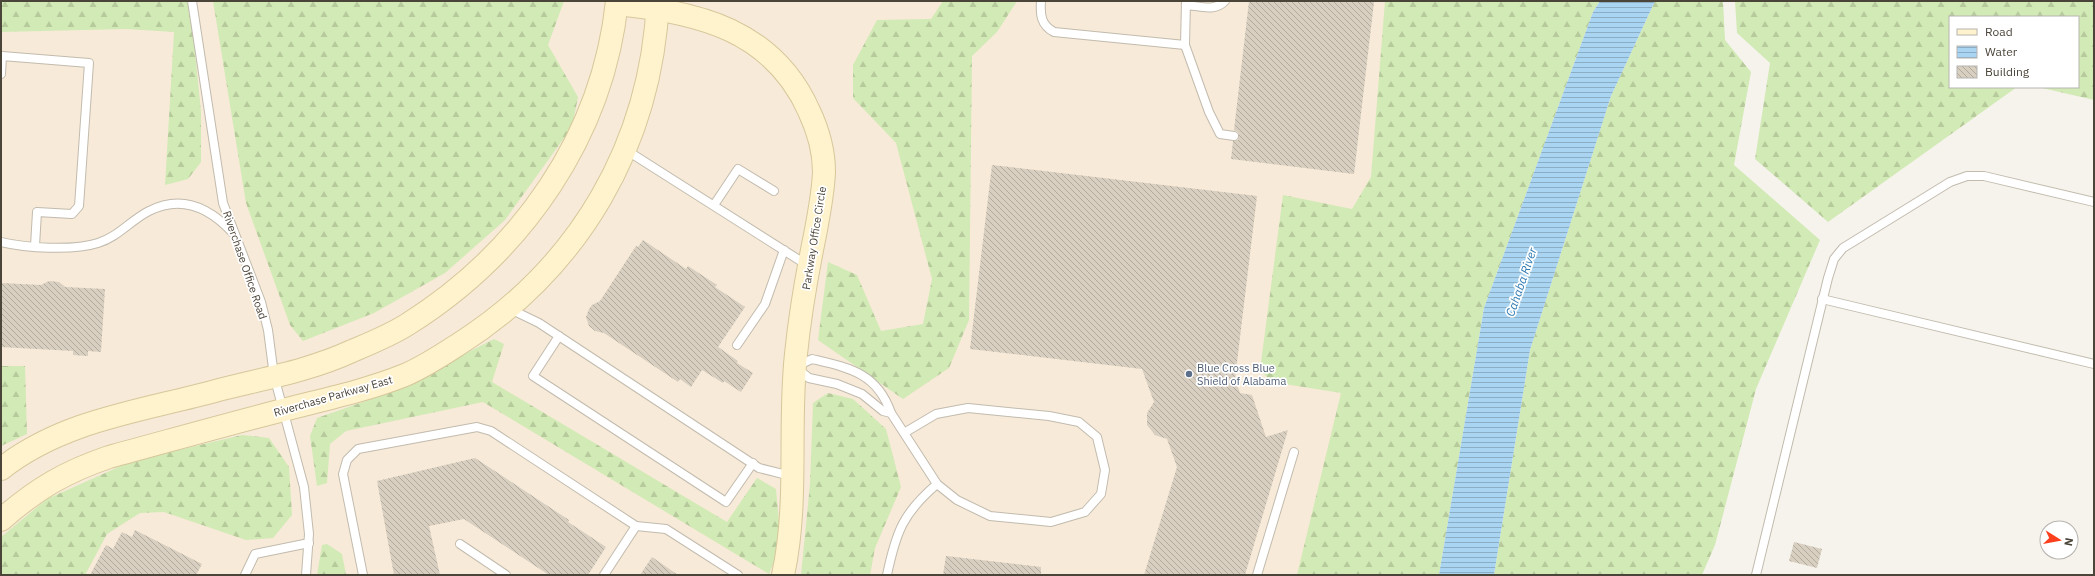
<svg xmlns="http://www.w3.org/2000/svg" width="2095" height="576" font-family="'IBM Plex Sans',sans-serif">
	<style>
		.commercial { fill: #f7ead8 }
		.forest { fill: url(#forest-firs) }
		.water { fill: url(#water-rules) }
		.building { fill: url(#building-back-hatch) }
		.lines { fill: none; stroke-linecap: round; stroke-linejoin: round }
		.lane-casing { stroke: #c2bbae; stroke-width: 10 }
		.secondary-casing { stroke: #d6c79b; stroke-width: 24 }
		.lane { stroke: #fff; stroke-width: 8 }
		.secondary { stroke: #fff3cd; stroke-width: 22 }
		.service-dot { fill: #5c6f8a; stroke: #fff; stroke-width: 1.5 }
		.labels { text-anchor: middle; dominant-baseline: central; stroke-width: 3.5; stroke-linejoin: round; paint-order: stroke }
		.street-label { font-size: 11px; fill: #4b4439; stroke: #fff }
		.service-label { font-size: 11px; fill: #4e5e75; stroke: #fff; text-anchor: start }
		.water-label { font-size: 12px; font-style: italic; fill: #2e7ab2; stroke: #fff }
	</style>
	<defs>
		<pattern id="forest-firs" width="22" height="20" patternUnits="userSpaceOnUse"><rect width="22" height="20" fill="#d2eab5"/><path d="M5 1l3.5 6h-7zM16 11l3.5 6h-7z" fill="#b6ca9c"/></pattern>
		<pattern id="water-rules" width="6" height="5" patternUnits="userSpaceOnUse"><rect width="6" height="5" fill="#a9d4f2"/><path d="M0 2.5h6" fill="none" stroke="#8caec5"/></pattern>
		<pattern id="building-back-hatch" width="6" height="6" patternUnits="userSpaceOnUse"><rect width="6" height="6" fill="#d8cfc1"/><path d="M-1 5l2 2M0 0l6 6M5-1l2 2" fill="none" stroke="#b1aa9e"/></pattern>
	</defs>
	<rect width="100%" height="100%" fill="#f6f3ec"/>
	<path class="commercial" d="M1 1H1550L1376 575H1Z"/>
	<g class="forest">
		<path d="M1 1H190L201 112V162L188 179 165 185 174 32 126 29 1 32Z"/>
		<path d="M213 1H564L548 45 578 97 572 127 505 220 445 273 374 313 303 341 290 325 246 203Z"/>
		<path d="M943 1H1017L997 32 972 56 969 320 949 368 903 399 818 340 828 262 857 275 881 331 923 324 932 279 896 143 853 98V65L877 20 931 19Z"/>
		<path d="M1385 1H1600L1593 12 1484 308 1439 575H1297L1341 393 1272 382 1260 370 1283 195 1352 209 1371 177Z"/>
		<path d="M1655 1H1723L1725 40 1751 72 1734 165 1820 240 1756 389 1715 545 1702 575H1494L1530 350 1611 96Z"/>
		<path d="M1735 1H2094V100L2038 87H2078V17H1950V87H2017L1828 222 1755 159 1770 63 1737 33Z"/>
		<path d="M494 339 504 344 492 382 727 522 757 478 776 489 781 544 769 574 483 402 346 431 330 444 327 483 317 486 310 436 317 418 386 394Z"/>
		<path d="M1 366H25L27 434 1 446Z"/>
		<path d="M828 393 853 399 886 429 901 487 875 548 870 575H801L810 484 813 403Z"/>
		<path d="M242 435 269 438 289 467 292 515 273 538 246 540 164 512 140 513 107 534 85 575H1V537L47 499 132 461Z"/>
		<path d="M327 544 342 554 346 575H317L322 545Z"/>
	</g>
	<path class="water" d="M1600 1H1655L1611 96 1530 350 1494 575H1439L1484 308 1593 12Z"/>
	<g class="building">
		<path d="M1249 1 1374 2 1354 174 1231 159 1233 141 1238 140 1239 136 1238 132 1234 130Z"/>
		<path d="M992 165 1257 196 1235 379 1240 393 1252 395 1266 437 1288 430 1245 575H1144L1177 467 1167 439 1155 435 1147 425V413L1154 402 1142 369 970 349Z"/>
		<path d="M643 240 686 269 688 266 717 285 715 287 745 307 718 347 738 361 737 363 753 373 741 392 724 381 723 383 702 370 691 387 680 379 678 382 604 333 595 331 589 326 586 317 589 309 592 305 600 301 636 246 638 247Z"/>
		<path d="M49 281 59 282 65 287 105 289 101 352 88 351V356L73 355V351L1 347V283L41 285Z"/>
		<path d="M475 458 569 520 568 522 606 547 588 575H549L464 519 429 526 440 575H394L377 481Z"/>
		<path d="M135 530 202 564 196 575H90L106 545 113 549 122 532 132 537Z"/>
		<path d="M1794 542 1822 549 1817 568 1789 561Z"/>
		<path d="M946 556 1041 567V575H943Z"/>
		<path d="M652 557 678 575H640Z"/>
	</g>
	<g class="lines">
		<defs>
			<g id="lane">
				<path d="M192 1 223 203 261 302 268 330 274 376 304 487 309 534 306 575"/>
				<path d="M1041 1C1040 15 1041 25 1054 32L1185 45"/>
				<path d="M1186 1 1185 45 1209 112 1220 134 1234 136"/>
				<path d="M1186 5C1199 6 1215 12 1225 1"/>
				<path d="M1 74 2 56 89 63 79 206 72 214 37 212 35 246"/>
				<path d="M626 150 807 265"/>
				<path d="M714 205 738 169 774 191"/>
				<path d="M1 242C26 248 73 251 98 243 118 237 131 220 149 211 182 194 210 208 233 233"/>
				<path d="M1822 299 2094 364"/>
				<path d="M510 309 539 323 759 468 791 476"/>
				<path d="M559 336 533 376 726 502 753 463"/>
				<path d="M737 345 765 304 784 250"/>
				<path d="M812 359C850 368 877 373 891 413L883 411 862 394 837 384 809 378 795 367Z"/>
				<path d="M891 413 937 484 957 500 990 516 1051 522 1085 512 1101 494 1105 470 1097 437 1079 422 1049 416 968 408 936 414 904 433"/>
				<path d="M460 544 506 575"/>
				<path d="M245 575 255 554 309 543"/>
				<path d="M363 575 343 474 347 460 358 449 477 427 491 431 636 526 666 529 738 575"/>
				<path d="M604 575 636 526"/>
				<path d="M887 575C896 532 903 513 937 484"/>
				<path d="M1257 575 1294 452"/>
				<path d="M1756 575 1828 278 1834 259 1843 248 1950 182 1967 176H1984L2094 202"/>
			</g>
			<g id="secondary">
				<path d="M617 4C698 12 773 30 809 111 818 130 824 152 824 172 823 194 819 214 815 235 807 274 800 314 796 354 788 427 799 502 783 575"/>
				<path d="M1 469C63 420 142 411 215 391 261 379 309 371 352 351 371 343 391 335 408 324 522 252 603 136 617 1"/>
				<path d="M1 520C36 489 65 472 109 457 172 440 235 422 299 406 335 397 370 389 405 375 424 367 442 355 459 344 580 267 651 144 658 1"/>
			</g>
		</defs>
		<use href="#lane" class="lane-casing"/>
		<use href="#secondary" class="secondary-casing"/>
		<use href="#lane" class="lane"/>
		<use href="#secondary" class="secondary"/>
	</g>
	<circle class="service-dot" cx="1189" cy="374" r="4"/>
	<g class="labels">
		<g class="street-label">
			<text transform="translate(814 238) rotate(-81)">Parkway Office Circle</text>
			<text transform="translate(245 265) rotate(71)">Riverchase Office Road</text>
			<text transform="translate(333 396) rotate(-16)">Riverchase Parkway East</text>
		</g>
		<g class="service-label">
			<text x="1197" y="368">Blue Cross Blue<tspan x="1197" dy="13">Shield of Alabama</tspan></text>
		</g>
		<g class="water-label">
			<text transform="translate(1521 282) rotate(-71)">Cahaba River</text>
		</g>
	</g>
	<rect width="2095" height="576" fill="none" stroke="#4b4439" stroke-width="4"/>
	<rect x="1949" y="16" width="130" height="72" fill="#ffffff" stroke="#b7b4b0"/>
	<rect x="1957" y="29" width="20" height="6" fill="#fff3cd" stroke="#b7b4b0"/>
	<text x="1985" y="36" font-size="12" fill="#4b4439">Road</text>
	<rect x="1957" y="46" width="20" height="12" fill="url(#water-rules)" stroke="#b7b4b0"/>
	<text x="1985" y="56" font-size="12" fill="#4b4439">Water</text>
	<rect x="1957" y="66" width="20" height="12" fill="url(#building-back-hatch)" stroke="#b7b4b0"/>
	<text x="1985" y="76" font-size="12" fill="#4b4439">Building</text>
	<g transform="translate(2059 540) rotate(101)"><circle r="19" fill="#ffffff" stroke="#b7b4b0"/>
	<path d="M0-3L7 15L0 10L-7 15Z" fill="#fc3f1d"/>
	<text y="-6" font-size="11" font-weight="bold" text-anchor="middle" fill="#4b4439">N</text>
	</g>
</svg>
